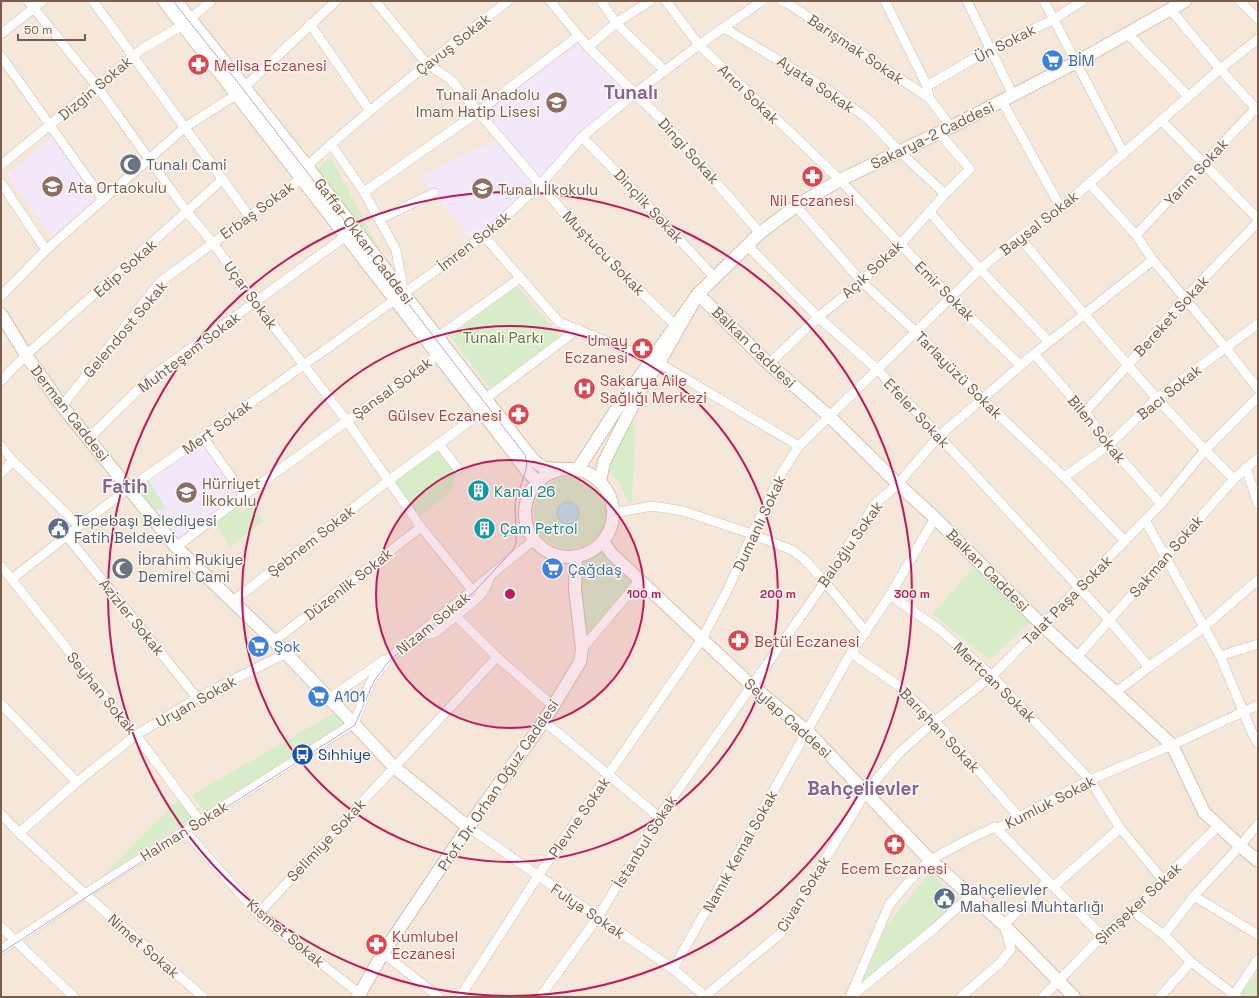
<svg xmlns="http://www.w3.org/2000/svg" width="1259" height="998" font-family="'Space Grotesk',sans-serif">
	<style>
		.residential { fill: #f5e8da }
		.education { fill: #f3e8fa }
		.green { fill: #d8ecc9 }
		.water { fill: #bfe3e8; stroke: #a5d3da }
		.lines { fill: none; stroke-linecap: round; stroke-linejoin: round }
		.minor-casing { stroke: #d1beb0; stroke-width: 10 }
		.secondary-casing { stroke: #d6c0b0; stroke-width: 14 }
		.minor { stroke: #fff; stroke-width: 9 }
		.secondary { stroke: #fff; stroke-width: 12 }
		.tram { stroke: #b9a8c9; stroke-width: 1 }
		.ring { fill: none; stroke: #c2185b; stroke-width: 2 }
		.labels { text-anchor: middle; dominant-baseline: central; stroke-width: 3; stroke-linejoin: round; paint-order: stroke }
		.street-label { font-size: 15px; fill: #7a5c4d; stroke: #fffaf3 }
		.shop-label { font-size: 15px; fill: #366cbe; stroke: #fffaf3; text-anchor: start }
		.health-label { font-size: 15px; fill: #be3a42; stroke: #fffaf3; text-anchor: start }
		.education-label { font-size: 15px; fill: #785e54; stroke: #fffaf3; text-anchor: start }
		.worship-label { font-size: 15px; fill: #5b616d; stroke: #fffaf3; text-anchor: start }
		.park-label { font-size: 15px; fill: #537a41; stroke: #fffaf3 }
		.culture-label { font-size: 15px; fill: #0d838f; stroke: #fffaf3; text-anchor: start }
		.service-label { font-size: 15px; fill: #4e5e75; stroke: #fffaf3; text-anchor: start }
		.transit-label { font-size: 15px; fill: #164399; stroke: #fffaf3; text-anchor: start }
		.district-label { font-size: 19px; font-weight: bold; fill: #846695; stroke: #fffaf3 }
		.centre { fill: #c2185b; stroke: #fffaf3; stroke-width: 2 }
		.ring-label { font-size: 12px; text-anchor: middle; font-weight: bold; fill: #c2185b; stroke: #fffaf3; stroke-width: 3; stroke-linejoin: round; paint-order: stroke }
	</style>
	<rect width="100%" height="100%" fill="#fdf6ec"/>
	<rect class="residential" x="1" y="1" width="1257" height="996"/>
	<g class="education">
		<path d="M578 36 634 94 582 137 540 185 475 243 420 177 496 140 478 112Z"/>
		<path d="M52 137 96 199 52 236 7 175Z"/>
		<path d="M203 437 244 495 176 547 129 488Z"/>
	</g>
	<g class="green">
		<path d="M331 157 383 257 317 169Z"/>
		<path d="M517 286 560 336 491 390 449 335Z"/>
		<path d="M632 423 635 424 632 502H628C622 487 618 480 606 468Z"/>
		<path d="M435 447 456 475 452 491 419 517 392 478Z"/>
		<path d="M147 477 166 509 147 511 129 488Z"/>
		<circle cx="570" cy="513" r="36"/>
		<path d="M233 503 241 512 251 505 263 521 230 547 222 535 215 518Z"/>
		<path d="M597 550 636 581 587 640 577 561Z"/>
		<path d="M976 564 1032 620 989 660 933 614Z"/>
		<path d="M339 710 345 720 343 725 204 811 192 795Z"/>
		<path d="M179 799 193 817 101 877Z"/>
		<path d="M930 872 960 902 861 984 887 925Z"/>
		<path d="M1258 972V997H1242L1239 995Z"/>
	</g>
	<circle class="water" cx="568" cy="513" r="11"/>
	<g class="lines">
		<defs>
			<g id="minor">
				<path d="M28 1 96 85 187 212 213 243 255 302 347 421 421 527 472 590"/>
				<path d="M93 1 249 216"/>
				<path d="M375 1 427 64 450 79 583 235 676 326"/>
				<path d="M550 1 588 47 665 123 760 233"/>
				<path d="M601 1 616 23 665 71"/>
				<path d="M666 1 699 45 840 180 951 298 1020 365"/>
				<path d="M782 1 789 4 929 98"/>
				<path d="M885 1 927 86 929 98 951 127"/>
				<path d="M967 1 1013 95"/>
				<path d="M1044 1 1124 154"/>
				<path d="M1240 1 1258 19"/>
				<path d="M1170 9 1220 69 1258 111"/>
				<path d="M310 24 370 111"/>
				<path d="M724 28 829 90 869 120 899 151 945 194"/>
				<path d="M1 34 43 1"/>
				<path d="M1128 34 1188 96"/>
				<path d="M588 47 616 23 650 1"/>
				<path d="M1 56 103 200"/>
				<path d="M927 86 990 49 1053 20 1082 1"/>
				<path d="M1002 101 1061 208"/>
				<path d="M1161 120 1258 219"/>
				<path d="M582 137 630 186 714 277"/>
				<path d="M331 144 364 192 396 250 404 293"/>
				<path d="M1 165 142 49 183 25 211 1"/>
				<path d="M307 166C371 107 440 54 508 1"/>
				<path d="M1 183 46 250"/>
				<path d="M1089 183 1136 235 1153 260 1226 348 1258 389"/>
				<path d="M364 192 478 112 578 36"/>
				<path d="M796 206 862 282 916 332 982 399 1064 477 1125 541"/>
				<path d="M930 212C967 258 1009 299 1049 342"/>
				<path d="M380 219 434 193"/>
				<path d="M1136 235 1256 108"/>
				<path d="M484 236 559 322 659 363 799 446"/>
				<path d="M1019 237C1089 319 1157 404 1234 479"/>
				<path d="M747 245 818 317 877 369 1110 621 1149 667"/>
				<path d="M1 296 46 250 184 128 237 94 336 1"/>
				<path d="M438 337 520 278"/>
				<path d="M1034 354 1085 412 1109 445 1161 504"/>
				<path d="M769 364 818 317 862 282 875 267 900 245 945 194 970 169 939 133"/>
				<path d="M1 381 26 355 223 179"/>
				<path d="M485 399 578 329"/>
				<path d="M62 406 160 282 302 178"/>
				<path d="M1085 412 1128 365 1184 299 1258 222"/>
				<path d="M203 437 244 495"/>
				<path d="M89 438 150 378 346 236"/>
				<path d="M439 444 458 469"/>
				<path d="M1 446 13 461 79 526"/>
				<path d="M1246 468 1258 504"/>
				<path d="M1 473 13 461"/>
				<path d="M1064 477 1109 445 1156 399 1258 324"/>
				<path d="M614 513 652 506 683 511 752 534 792 550 804 559 825 582 866 632"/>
				<path d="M1145 520 1220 656 1253 735 1258 743"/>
				<path d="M66 535 197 698"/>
				<path d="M176 547 238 500 438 355"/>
				<path d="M1 566 136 735 200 821"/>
				<path d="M12 579 79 526 129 488 203 437 484 236 540 185 582 137 634 94 699 45 762 1"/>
				<path d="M890 595 940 630 992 676 1090 780 1120 828 1054 886"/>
				<path d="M233 601 392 478 482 412"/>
				<path d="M456 616 497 657 553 706"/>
				<path d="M418 635H428L435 633 479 597 485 589 490 577"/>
				<path d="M274 641 421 527"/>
				<path d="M582 649 640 580"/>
				<path d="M851 653 896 684 935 721 1019 817"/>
				<path d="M1220 656 1258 644"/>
				<path d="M1077 657 1234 479 1258 458"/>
				<path d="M1115 693 1149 667 1204 627 1258 580"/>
				<path d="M330 698 384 660"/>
				<path d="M1 704 77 782"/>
				<path d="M544 721 659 817"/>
				<path d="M1 814 19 833 85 894 203 997"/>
				<path d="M468 827 673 969 706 997"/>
				<path d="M995 827 1102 936"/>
				<path d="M1120 828 1163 880"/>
				<path d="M185 831 258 914 360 994"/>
				<path d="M19 833 77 782 136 735 197 698 286 653"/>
				<path d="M1194 896 1258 935"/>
				<path d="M1132 911 1164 935 1191 962 1237 997"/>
				<path d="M258 914 497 657"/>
				<path d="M1 927 74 997"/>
				<path d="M1164 935 1194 896 1240 846 1258 824"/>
				<path d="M1 950 85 894 354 723 366 693 372 680 389 658 534 540"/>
				<path d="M383 953 439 997"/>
				<path d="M673 969 851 653 890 595 935 518"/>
				<path d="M1234 995 1258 959"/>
				<path d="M460 997 538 876 702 639 729 587 752 534 781 474 799 446 980 269 1019 237 1061 208 1220 69 1258 39"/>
				<path d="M540 997 598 917 659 817 825 582 875 504 898 484 938 437 1034 354 1153 260"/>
				<path d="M704 997 780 934 866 792 898 754 935 721 992 676 1161 504 1205 450 1258 397"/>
				<path d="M850 997 889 905 910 880 930 860 969 839 995 827 998 828 1090 780 1172 745 1258 705"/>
				<path d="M851 997 935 928 971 895"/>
				<path d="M961 997 1000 963 1011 949 1004 925 1047 881"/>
				<path d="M1043 997 1102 936 1132 911 1218 826"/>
				<path d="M1160 997 1191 962"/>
			</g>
			<g id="secondary">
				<path d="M164 1 516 456 526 470 538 482"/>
				<path d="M176 1 307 166 404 294 534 461 544 468 560 469"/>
				<path d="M1185 1 1075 63 951 127 840 180 796 206 760 233 698 294 769 364 829 416 898 484 935 518 1042 625 1172 745 1204 812 1240 846 1258 861"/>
				<path d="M1 314 26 355 62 406 176 547 274 641 352 722 394 767 468 827"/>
				<circle cx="569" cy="513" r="44"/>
				<path d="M578 469 614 413 698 294 659 363 644 384 618 434 604 462 600 481"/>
				<path d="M603 542 612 554 751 685 808 732 930 860 1004 925 1074 997"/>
				<path d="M358 997 383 953 468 827 544 721 580 662 582 649 575 589 576 557"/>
			</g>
		</defs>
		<use href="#minor" class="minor-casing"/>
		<use href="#secondary" class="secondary-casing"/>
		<use href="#minor" class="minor"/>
		<use href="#secondary" class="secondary"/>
		<path class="tram" d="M1 953 88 896 355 725 374 681 391 659 474 592 512 551 516 544 515 502 526 470 527 462 525 455 243 89 173 1"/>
	</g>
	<circle cx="510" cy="594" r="134" fill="#c2185b" fill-opacity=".12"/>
	<g class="ring">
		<circle cx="510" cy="594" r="134"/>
		<circle cx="510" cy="594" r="268"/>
		<circle cx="510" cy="594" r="402"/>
	</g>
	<defs>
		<symbol id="supermarket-disc" viewBox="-11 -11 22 22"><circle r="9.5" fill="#3f7fe0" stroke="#fffaf3"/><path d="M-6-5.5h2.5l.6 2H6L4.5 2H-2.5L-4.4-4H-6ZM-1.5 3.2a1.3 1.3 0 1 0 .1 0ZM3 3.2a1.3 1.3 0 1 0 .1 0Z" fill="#fff"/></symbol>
		<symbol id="pharmacy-disc" viewBox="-11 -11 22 22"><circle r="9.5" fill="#e0444e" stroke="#fffaf3"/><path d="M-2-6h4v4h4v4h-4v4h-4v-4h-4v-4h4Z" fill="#fff"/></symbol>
		<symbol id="school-disc" viewBox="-11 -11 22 22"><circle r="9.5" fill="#8d6e63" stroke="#fffaf3"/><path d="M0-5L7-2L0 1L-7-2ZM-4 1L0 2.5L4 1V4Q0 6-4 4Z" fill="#fff"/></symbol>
		<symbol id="mosque-disc" viewBox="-11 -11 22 22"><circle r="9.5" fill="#6b7280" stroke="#fffaf3"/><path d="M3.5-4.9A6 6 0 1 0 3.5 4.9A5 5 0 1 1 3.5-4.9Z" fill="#fff"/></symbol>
		<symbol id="hospital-disc" viewBox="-11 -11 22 22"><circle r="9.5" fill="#e0444e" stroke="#fffaf3"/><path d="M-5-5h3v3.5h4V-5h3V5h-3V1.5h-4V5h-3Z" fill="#fff"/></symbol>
		<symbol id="building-disc" viewBox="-11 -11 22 22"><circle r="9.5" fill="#0f9aa8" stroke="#fffaf3"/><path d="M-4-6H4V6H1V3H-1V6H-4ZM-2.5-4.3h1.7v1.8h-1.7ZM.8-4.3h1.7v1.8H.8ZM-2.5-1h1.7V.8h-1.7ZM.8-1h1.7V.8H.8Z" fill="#fff"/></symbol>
		<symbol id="civic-disc" viewBox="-11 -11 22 22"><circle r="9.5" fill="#5c6f8a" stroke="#fffaf3"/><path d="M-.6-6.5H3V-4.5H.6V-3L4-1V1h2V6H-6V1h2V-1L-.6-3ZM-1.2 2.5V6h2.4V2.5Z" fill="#fff"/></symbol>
		<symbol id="bus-disc" viewBox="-11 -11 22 22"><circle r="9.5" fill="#1a4fb4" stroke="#fffaf3"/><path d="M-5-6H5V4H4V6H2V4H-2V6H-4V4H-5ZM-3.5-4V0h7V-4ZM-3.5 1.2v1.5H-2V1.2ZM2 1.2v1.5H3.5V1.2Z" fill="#fff"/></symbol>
	</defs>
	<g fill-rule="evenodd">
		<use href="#supermarket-disc" x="1040" y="48" width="25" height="25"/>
		<use href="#pharmacy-disc" x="186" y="52" width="25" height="25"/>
		<use href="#school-disc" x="544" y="90" width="25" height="25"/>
		<use href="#mosque-disc" x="118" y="152" width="25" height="25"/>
		<use href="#pharmacy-disc" x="800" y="164" width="25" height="25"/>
		<use href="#school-disc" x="40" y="174" width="25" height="25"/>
		<use href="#school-disc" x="470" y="176" width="25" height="25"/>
		<use href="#pharmacy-disc" x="630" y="336" width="25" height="25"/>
		<use href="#hospital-disc" x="572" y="376" width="25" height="25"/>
		<use href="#pharmacy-disc" x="506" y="402" width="25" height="25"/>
		<use href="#building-disc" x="466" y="478" width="25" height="25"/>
		<use href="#school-disc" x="174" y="480" width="25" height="25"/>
		<use href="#building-disc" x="472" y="516" width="25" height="25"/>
		<use href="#civic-disc" x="46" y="516" width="25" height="25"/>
		<use href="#mosque-disc" x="110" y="556" width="25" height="25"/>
		<use href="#supermarket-disc" x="540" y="556" width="25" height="25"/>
		<use href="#pharmacy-disc" x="726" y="628" width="25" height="25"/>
		<use href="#supermarket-disc" x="246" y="634" width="25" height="25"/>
		<use href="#supermarket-disc" x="306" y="684" width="25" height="25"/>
		<use href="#bus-disc" x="290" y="742" width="25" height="25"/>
		<use href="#pharmacy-disc" x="882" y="832" width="25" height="25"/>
		<use href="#civic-disc" x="932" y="886" width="25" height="25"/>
		<use href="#pharmacy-disc" x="364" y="932" width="25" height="25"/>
	</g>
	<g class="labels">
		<g class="street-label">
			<text transform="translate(1005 43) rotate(-27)">Ün Sokak</text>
			<text transform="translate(453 44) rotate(-38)">Çavuş Sokak</text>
			<text transform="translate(856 49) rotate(34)">Barışmak Sokak</text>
			<text transform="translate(816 84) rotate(34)">Ayata Sokak</text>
			<text transform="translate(95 88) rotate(-40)">Dizgin Sokak</text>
			<text transform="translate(749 94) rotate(44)">Arıcı Sokak</text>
			<text transform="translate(932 135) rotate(-26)">Sakarya-2 Caddesi</text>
			<text transform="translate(689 151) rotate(48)">Dingi Sokak</text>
			<text transform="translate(1196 172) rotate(-47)">Yarım Sokak</text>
			<text transform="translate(649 206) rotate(47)">Dinçlik Sokak</text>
			<text transform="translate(257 210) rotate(-36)">Erbaş Sokak</text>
			<text transform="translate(1039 223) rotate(-38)">Baysal Sokak</text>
			<text transform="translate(364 241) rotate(53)">Gaffar Okkan Caddesi</text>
			<text transform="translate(474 241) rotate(-38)">İmren Sokak</text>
			<text transform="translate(604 253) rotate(46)">Muştucu Sokak</text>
			<text transform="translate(125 268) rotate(-42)">Edip Sokak</text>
			<text transform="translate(872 269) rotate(-43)">Açık Sokak</text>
			<text transform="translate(945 291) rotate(45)">Emir Sokak</text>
			<text transform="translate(251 295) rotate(54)">Uçar Sokak</text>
			<text transform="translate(1171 316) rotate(-48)">Bereket Sokak</text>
			<text transform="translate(125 329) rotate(-50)">Gelendost Sokak</text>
			<text transform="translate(754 347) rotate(44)">Balkan Caddesi</text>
			<text transform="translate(189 352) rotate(-37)">Muhteşem Sokak</text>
			<text transform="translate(959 375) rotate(45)">Tarlayüzü Sokak</text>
			<text transform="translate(392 388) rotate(-36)">Şansal Sokak</text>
			<text transform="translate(1169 392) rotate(-39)">Bacı Sokak</text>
			<text transform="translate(70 413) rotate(52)">Derman Caddesi</text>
			<text transform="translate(917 413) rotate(47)">Efeler Sokak</text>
			<text transform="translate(217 427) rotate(-36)">Mert Sokak</text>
			<text transform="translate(1097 429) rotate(51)">Bilen Sokak</text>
			<text transform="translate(759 523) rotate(-65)">Dumanlı Sokak</text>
			<text transform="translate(311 541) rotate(-38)">Şebnem Sokak</text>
			<text transform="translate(850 544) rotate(-55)">Baloğlu Sokak</text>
			<text transform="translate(1166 556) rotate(-49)">Sakman Sokak</text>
			<text transform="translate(988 570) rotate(45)">Balkan Caddesi</text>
			<text transform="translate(348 584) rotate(-38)">Düzenlik Sokak</text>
			<text transform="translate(1067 600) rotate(-45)">Talat Paşa Sokak</text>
			<text transform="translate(132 617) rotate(51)">Azizler Sokak</text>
			<text transform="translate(433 623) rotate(-39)">Nizam Sokak</text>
			<text transform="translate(995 682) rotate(44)">Mertcan Sokak</text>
			<text transform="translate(102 693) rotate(51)">Seyhan Sokak</text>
			<text transform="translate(196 701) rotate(-29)">Uryan Sokak</text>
			<text transform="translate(788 718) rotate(42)">Seylap Caddesi</text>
			<text transform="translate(940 730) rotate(47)">Barışhan Sokak</text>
			<text transform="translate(498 785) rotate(-56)">Prof. Dr. Orhan Oğuz Caddesi</text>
			<text transform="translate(1050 802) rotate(-27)">Kumluk Sokak</text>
			<text transform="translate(579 817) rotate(-55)">Plevne Sokak</text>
			<text transform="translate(184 831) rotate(-32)">Halman Sokak</text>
			<text transform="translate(326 840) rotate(-47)">Selimiye Sokak</text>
			<text transform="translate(645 841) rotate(-58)">İstanbul Sokak</text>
			<text transform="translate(740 851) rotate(-61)">Namık Kemal Sokak</text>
			<text transform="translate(803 894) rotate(-58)">Civan Sokak</text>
			<text transform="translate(1138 903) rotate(-43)">Şimşeker Sokak</text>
			<text transform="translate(588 911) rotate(34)">Fulya Sokak</text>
			<text transform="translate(286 933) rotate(40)">Kısmet Sokak</text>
			<text transform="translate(144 946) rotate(41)">Nimet Sokak</text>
		</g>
		<g class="shop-label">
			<text x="1068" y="60">BİM</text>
			<text x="568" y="569">Çağdaş</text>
			<text x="274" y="646">Şok</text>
			<text x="334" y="696">A101</text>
		</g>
		<g class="health-label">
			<text x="214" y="65">Melisa Eczanesi</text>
			<text x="812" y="200" text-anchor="middle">Nil Eczanesi</text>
			<text x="628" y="340" text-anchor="end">Umay<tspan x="628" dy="17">Eczanesi</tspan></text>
			<text x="600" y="380">Sakarya Aile<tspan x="600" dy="17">Sağlığı Merkezi</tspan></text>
			<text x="502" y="415" text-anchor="end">Gülsev Eczanesi</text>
			<text x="754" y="641">Betül Eczanesi</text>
			<text x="894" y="868" text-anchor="middle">Ecem Eczanesi</text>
			<text x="392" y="936">Kumlubel<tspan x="392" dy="17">Eczanesi</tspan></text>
		</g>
		<g class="education-label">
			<text x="540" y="94" text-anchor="end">Tunali Anadolu<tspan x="540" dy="17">Imam Hatip Lisesi</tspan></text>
			<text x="68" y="187">Ata Ortaokulu</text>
			<text x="498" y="189">Tunalı İlkokulu</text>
			<text x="202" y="483">Hürriyet<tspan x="202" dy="17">İlkokulu</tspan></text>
		</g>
		<g class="worship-label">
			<text x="146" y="164">Tunalı Cami</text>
			<text x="138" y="559">İbrahim Rukiye<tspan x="138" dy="17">Demirel Cami</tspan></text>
		</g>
		<g class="park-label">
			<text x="503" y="337">Tunalı Parkı</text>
		</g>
		<g class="culture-label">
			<text x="494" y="491">Kanal 26</text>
			<text x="500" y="528">Çam Petrol</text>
		</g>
		<g class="service-label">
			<text x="74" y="520">Tepebaşı Belediyesi<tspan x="74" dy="17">Fatih Beldeevi</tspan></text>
			<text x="960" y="889">Bahçelievler<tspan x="960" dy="17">Mahallesi Muhtarlığı</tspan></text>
		</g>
		<g class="transit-label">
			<text x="318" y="754">Sıhhiye</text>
		</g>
		<g class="district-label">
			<text x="631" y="92">Tunalı</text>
			<text x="125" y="486">Fatih</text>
			<text x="863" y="788">Bahçelievler</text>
		</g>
	</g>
	<circle cx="510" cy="594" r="6" class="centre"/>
	<g class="ring-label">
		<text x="644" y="598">100 m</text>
		<text x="778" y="598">200 m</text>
		<text x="912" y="598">300 m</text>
	</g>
	<rect width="1259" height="998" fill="none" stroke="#7a5c4d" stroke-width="4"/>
	<path d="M18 34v6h67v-6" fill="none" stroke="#7a5c4d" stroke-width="2"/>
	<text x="24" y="34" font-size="12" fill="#7a5c4d" stroke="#fffaf3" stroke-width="3" paint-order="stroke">50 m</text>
</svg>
